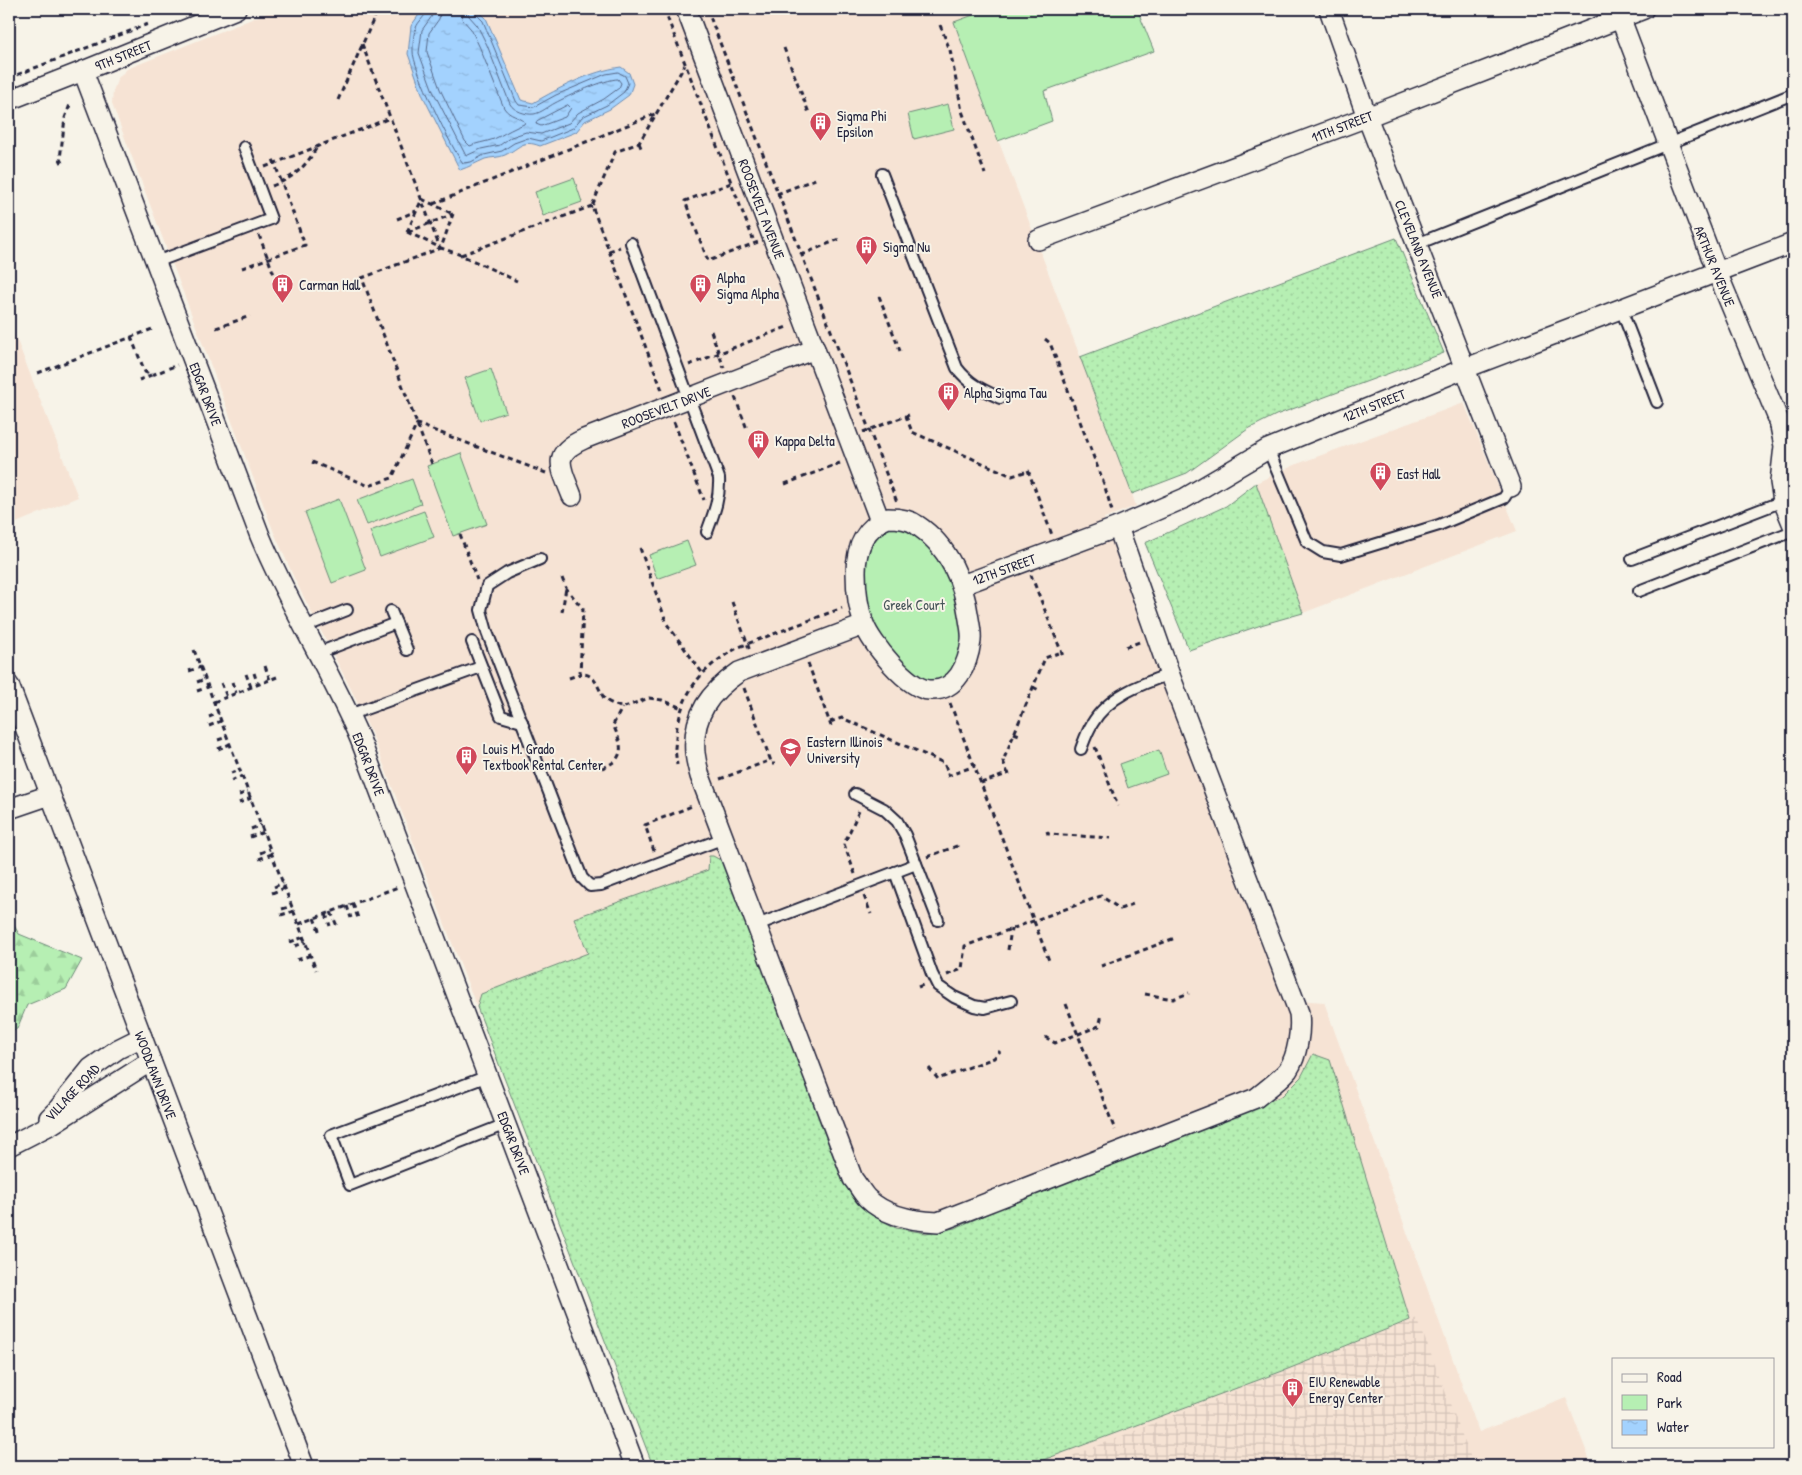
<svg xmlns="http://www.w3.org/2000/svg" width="1802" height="1475" font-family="'Patrick Hand',sans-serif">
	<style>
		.built { fill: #f6e3d4 }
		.industrial { fill: url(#industrial-grid) }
		.grass { fill: url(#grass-dots); stroke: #6c8877 }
		.forest { fill: url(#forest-firs); stroke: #6c8877 }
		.green { fill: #b6efb3; stroke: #6c8877 }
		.water { fill: url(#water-ripples); stroke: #6f8cb0 }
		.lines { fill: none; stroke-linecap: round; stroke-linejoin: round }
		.shore { stroke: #566889; stroke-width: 1 }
		.lane-casing { stroke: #22223b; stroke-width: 14 }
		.street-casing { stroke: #22223b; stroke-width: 22 }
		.path { stroke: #22223b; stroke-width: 3; stroke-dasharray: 5 4; stroke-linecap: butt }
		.lane { stroke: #f7f3e8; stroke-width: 10 }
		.street { stroke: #f7f3e8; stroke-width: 19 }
		.labels { text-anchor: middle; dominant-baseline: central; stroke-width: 4; stroke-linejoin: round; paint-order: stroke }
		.street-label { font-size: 14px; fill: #22223b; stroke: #f7f3e8 }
		.poi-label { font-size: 14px; fill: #22223b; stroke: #f7f3e8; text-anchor: start }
		.park-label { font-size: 14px; fill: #475559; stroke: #f7f3e8 }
	</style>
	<defs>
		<pattern id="industrial-grid" width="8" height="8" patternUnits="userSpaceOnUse" patternTransform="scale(1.25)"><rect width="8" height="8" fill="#f6e3d4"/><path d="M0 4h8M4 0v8" fill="none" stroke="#d3c2b7"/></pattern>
		<pattern id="grass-dots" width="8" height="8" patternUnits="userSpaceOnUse" patternTransform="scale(1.25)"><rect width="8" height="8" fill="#b6efb3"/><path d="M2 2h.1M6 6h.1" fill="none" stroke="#9ccd9b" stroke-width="1.8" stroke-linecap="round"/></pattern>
		<pattern id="forest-firs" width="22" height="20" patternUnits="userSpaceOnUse" patternTransform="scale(1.25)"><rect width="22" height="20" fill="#b6efb3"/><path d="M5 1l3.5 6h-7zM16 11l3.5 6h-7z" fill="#9ccd9b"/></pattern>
		<pattern id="water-ripples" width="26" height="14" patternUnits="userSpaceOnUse" patternTransform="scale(1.25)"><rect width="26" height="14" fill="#a3d2fe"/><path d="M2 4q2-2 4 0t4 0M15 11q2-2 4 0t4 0" fill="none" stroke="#8cb4db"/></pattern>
	</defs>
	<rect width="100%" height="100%" fill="#f7f3e8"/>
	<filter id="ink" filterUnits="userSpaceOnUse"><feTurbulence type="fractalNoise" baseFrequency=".02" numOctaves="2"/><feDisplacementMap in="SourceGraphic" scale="10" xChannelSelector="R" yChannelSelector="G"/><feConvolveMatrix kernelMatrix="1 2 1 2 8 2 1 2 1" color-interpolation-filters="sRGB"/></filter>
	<g filter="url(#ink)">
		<g class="built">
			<path d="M277 9H990L954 23 1132 494 1136 506 1104 518 1148 639 1284 999 1324 1002 1479 1432 1566 1398 1592 1466H653L373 737 352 691 295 580 273 530 112 104 113 91 118 78 127 69Z"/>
			<path d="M9 320 78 497 9 526Z"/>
			<path d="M1464 403 1517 531 1303 613 1256 483 1297 464Z"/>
		</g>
		<path class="industrial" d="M1417 1318 1474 1466H1047Z"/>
		<g class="grass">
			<path d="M1396 238 1444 353 1276 415 1248 429 1187 473 1132 494 1080 357Z"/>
			<path d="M1256 483 1303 613 1264 624 1189 650 1145 543 1226 506Z"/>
			<path d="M709 856H713L724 862 853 1195 870 1214 896 1228 926 1233 955 1228 1078 1174 1282 1096 1301 1077 1313 1054 1330 1060 1410 1320 1288 1369 1027 1466H653L477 1007 481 994 588 953 574 918 708 870Z"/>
		</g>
		<path class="forest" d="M9 917 19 934 82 960 66 989 27 1005 17 1029 9 1031Z"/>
		<g class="green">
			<path d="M990 9H1137L1154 51 1044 91 1052 121 998 141 954 22Z"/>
			<path d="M948 104 954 129 914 139 908 114Z"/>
			<path d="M574 178 582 202 543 216 535 192Z"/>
			<path d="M491 369 506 412 480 421 465 378Z"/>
			<path d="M461 453 487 524 453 536 427 466Z"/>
			<path d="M412 479 421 504 367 525 357 500Z"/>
			<path d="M339 499 366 570 332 583 305 512Z"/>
			<path d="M424 511 434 537 380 557 370 531Z"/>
			<path d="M902 525 936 551 956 586 965 641 954 674 935 683 913 676 879 635 868 609 864 562 870 539 887 526Z"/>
			<path d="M687 541 696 565 657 579 649 555Z"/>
			<path d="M1159 750 1167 774 1128 788 1120 764Z"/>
		</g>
		<path class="water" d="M423 9H477L486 18 521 100 533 103C559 88 591 71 621 67L629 73 633 84 629 95 610 109 585 121 576 132 540 146C522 139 520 148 505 155 499 158 491 157 485 159 476 163 469 167 460 170L423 96 408 54 411 26Z"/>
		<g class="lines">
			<g class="shore">
				<path d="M427 9C426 17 418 21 416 28 413 34 413 45 413 51 412 66 452 150 463 163L471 162 484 155 502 151 514 143 528 138 541 141 573 128 582 117 607 105 624 92 628 83 625 76 618 72 606 74 556 95 534 107 519 105 516 101 483 21 475 13 474 9"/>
				<path d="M434 9 432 16 422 30 419 53 433 91 466 156 481 149 500 145 511 137 526 132 541 134 569 123 578 113 604 99 619 88 621 83 618 79C605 79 568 96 555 103 549 106 541 113 534 114 526 115 514 111 510 104L487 45 477 25 469 16 467 9"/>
				<path d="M441 9 439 19 429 33 427 52 440 89 465 141 470 146C479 142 489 142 498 137 507 132 514 128 524 124L525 122C519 116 510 117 504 108L480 48 471 29 462 19 460 9"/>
				<path d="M568 105 571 108 565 117 541 126 536 124 537 121Z"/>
			</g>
			<defs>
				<g id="lane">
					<path d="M882 174 957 368C969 384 983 390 1000 398"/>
					<path d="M631 243 719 478C720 498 714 513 707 532"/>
					<path d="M1417 244 1793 94"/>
					<path d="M156 262 271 219 244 147"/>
					<path d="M1621 309 1657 402"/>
					<path d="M1268 449 1307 542 1323 552 1341 555 1439 525 1504 498 1511 487"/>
					<path d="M540 559 507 573 487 586 481 610 487 632 582 878 590 886 601 885 724 838"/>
					<path d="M1632 559 1783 501"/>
					<path d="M1639 591 1793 531"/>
					<path d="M391 611 407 650"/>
					<path d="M304 627 347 610"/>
					<path d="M472 642 501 716 522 722"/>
					<path d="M318 653 396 623"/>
					<path d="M349 715 481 667"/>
					<path d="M1081 749C1084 741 1087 732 1092 724 1108 696 1141 684 1170 674"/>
					<path d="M855 794 884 809 897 821 905 835 938 920"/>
					<path d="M895 872 932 974 938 986 954 997 974 1006 985 1008 1011 1001"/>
					<path d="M757 925 916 864"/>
					<path d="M488 1076 331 1135 350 1185 506 1124"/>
				</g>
				<g id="street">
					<path d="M686 9 880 521"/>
					<path d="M1329 9 1367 117 1511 487"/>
					<path d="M1617 9 1717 272 1779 421 1784 446 1780 482 1783 501 1793 525"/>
					<path d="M83 71 260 536C289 606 330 670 360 739L635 1466"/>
					<path d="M9 100 83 71 236 9"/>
					<path d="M1038 240 1367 117 1644 9"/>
					<path d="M572 496C561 467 550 454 584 439L815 349"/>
					<path d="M888 518C899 518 909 519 917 525 949 546 964 583 969 619 970 626 972 633 971 641 968 664 957 692 929 690 908 689 871 643 864 624 858 608 856 589 856 572 856 547 865 527 888 518Z"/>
					<path d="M962 585 1118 527 1185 498 1268 449 1466 368 1793 243"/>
					<path d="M864 625 739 672C710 692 692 715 695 753 696 761 698 769 700 776L853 1179C858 1185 862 1193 867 1198 885 1216 914 1221 938 1222L1256 1098C1267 1089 1279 1081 1288 1070 1298 1055 1301 1030 1299 1013L1171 678 1118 527"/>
					<path d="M9 685 304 1466"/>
					<path d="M9 809 50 795"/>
					<path d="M49 1118 58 1109 91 1068 118 1049 142 1037"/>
					<path d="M9 1146 52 1124 151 1061"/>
				</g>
			</defs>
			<use href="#lane" class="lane-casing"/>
			<use href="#street" class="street-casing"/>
			<g class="path">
				<path d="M664 9 753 239"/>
				<path d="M707 9 897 502"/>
				<path d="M940 25 950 50 962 111 985 174"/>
				<path d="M362 44 440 248"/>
				<path d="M784 48 809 113"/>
				<path d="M9 78 148 24"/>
				<path d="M338 100 378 9"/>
				<path d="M639 143 642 150"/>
				<path d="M62 163 60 159 65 118 71 102"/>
				<path d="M265 167 390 118"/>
				<path d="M731 183 685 201 708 261 758 242"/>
				<path d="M272 186C294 177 305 168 317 147"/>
				<path d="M777 194 818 178"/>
				<path d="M433 204 655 114"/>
				<path d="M397 219 416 211"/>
				<path d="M407 232 441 248 461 255 517 281"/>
				<path d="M407 232 422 199 453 214"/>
				<path d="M408 232 453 214"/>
				<path d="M259 235 275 277"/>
				<path d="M609 251 620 247"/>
				<path d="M461 255 592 206"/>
				<path d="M801 255 842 238"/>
				<path d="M242 268 305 245 273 159"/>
				<path d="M879 296 900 351"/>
				<path d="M216 328 250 316"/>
				<path d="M711 331 724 368"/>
				<path d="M131 337 145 372 152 375 177 365"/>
				<path d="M1045 339 1050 343 1104 484 1112 511"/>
				<path d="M689 365 787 327"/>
				<path d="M38 373 155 328"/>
				<path d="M139 380 151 375"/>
				<path d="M662 390 592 206 615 152 639 143 685 65"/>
				<path d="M735 397 747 429"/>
				<path d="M906 416 912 432 1012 476 1028 471"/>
				<path d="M674 422 704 500"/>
				<path d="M863 432 909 415"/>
				<path d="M312 462 369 486 392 478 417 424 546 473"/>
				<path d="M432 464 362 278 441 248 453 214"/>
				<path d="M1028 470 1052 535"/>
				<path d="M785 484 840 463"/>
				<path d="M460 534 477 580"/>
				<path d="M640 548 667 624 703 674"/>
				<path d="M1031 575 1063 656"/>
				<path d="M562 578 566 588 583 609 580 674C596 673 597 687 604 698 608 703 617 705 622 708L649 698 662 700 682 708"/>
				<path d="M732 602 750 651"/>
				<path d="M562 612 566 588"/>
				<path d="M1126 647 1142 641"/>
				<path d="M194 650 316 970"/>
				<path d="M808 663 831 726"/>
				<path d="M265 666 270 680"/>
				<path d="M189 671 201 667"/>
				<path d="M254 673 258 685"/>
				<path d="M246 674 251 687"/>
				<path d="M569 678 580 674"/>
				<path d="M197 682 205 679"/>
				<path d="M232 682 236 693"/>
				<path d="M221 683 227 697"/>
				<path d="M1033 687 1041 691"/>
				<path d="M744 688 772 764H775"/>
				<path d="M197 691 208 687"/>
				<path d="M214 702 277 677"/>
				<path d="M950 703 1050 963"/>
				<path d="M209 717 219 713"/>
				<path d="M679 720C686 685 708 664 739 647L842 608"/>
				<path d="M830 722 842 718 944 763 949 776"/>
				<path d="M209 726 221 721"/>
				<path d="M677 726 675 748 677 765"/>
				<path d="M1014 733 1022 736"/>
				<path d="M218 740 227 737"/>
				<path d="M1095 747 1118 806"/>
				<path d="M218 749 230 744"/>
				<path d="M602 768C627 759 622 744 613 725L622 708"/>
				<path d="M231 773 240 770"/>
				<path d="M1008 774 1003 761 1045 658 1061 652"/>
				<path d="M947 776 975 766"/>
				<path d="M720 779 771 760"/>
				<path d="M231 781 242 776"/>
				<path d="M981 783 1010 773"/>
				<path d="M239 795 248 792"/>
				<path d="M239 803 251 798"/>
				<path d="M251 829 261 825"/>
				<path d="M1047 831 1048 834 1111 838"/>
				<path d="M250 837 264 832"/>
				<path d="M654 851 645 825 692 806"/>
				<path d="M260 853 270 849"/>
				<path d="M927 857 957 846 956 844"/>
				<path d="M259 859 272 854"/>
				<path d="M855 874 844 844 859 811"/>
				<path d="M274 887 283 883"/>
				<path d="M272 893 285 888"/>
				<path d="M864 896 871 914"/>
				<path d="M353 904 358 918"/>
				<path d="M347 906 351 918"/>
				<path d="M282 909 292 906"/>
				<path d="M331 912 337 926"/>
				<path d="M326 914 330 926"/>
				<path d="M281 915 294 911"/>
				<path d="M314 918 320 933"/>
				<path d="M299 924 398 887"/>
				<path d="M290 942 304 937"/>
				<path d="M295 946 306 942"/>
				<path d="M1008 950 1011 929"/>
				<path d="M297 960 311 955"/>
				<path d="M1101 966 1175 938"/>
				<path d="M947 975 962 969 965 946 1101 896 1120 909 1136 903"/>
				<path d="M918 987 925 984"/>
				<path d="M1145 994 1173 999 1189 993"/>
				<path d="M1066 1004 1115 1130"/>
				<path d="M1045 1037 1055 1043 1099 1026 1102 1015"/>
				<path d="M929 1068 938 1079 994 1058 1000 1051"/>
			</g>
			<use href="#lane" class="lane"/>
			<use href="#street" class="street"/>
		</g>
	</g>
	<defs>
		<symbol id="building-pin" viewBox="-11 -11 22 30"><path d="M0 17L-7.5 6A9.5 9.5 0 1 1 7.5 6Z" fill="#d1495b" stroke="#f7f3e8"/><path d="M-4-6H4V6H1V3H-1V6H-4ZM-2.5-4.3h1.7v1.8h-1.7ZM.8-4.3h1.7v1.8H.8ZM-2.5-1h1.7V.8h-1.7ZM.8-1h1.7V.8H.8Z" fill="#fff"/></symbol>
		<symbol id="university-pin" viewBox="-11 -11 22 30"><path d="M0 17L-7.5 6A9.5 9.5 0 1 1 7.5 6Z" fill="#d1495b" stroke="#f7f3e8"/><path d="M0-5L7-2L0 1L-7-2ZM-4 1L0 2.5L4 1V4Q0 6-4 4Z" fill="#fff"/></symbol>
	</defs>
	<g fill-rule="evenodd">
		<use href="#building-pin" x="808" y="110" width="25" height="34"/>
		<use href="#building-pin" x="854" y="234" width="25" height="34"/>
		<use href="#building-pin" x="270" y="272" width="25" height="34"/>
		<use href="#building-pin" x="688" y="272" width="25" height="34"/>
		<use href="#building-pin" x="936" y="380" width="25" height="34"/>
		<use href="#building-pin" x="746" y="428" width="25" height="34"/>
		<use href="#building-pin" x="1368" y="460" width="25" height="34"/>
		<use href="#university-pin" x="778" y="736" width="25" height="34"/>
		<use href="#building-pin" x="454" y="744" width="25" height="34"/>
		<use href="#building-pin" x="1280" y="1376" width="25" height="34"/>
	</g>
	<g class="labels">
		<g class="street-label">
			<text transform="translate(123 55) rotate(-22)">9TH STREET</text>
			<text transform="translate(1342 126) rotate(-21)">11TH STREET</text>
			<text transform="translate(762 209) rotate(69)">ROOSEVELT AVENUE</text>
			<text transform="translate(1419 249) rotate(68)">CLEVELAND AVENUE</text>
			<text transform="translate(1715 266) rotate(68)">ARTHUR AVENUE</text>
			<text transform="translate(206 394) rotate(69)">EDGAR DRIVE</text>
			<text transform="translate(1374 405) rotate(-22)">12TH STREET</text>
			<text transform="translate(666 407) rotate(-21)">ROOSEVELT DRIVE</text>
			<text transform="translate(1004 569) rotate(-20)">12TH STREET</text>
			<text transform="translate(369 764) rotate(69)">EDGAR DRIVE</text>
			<text transform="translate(156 1075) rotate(69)">WOODLAWN DRIVE</text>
			<text transform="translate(72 1092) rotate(-47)">VILLAGE ROAD</text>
			<text transform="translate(514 1143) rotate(69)">EDGAR DRIVE</text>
		</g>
		<g class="poi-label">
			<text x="837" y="115">Sigma Phi<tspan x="837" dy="16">Epsilon</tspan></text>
			<text x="883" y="246">Sigma Nu</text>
			<text x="717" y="277">Alpha<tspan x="717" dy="16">Sigma Alpha</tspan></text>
			<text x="299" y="284">Carman Hall</text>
			<text x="964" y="392">Alpha Sigma Tau</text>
			<text x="775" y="440">Kappa Delta</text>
			<text x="1397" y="473">East Hall</text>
			<text x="807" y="741">Eastern Illinois<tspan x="807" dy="16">University</tspan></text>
			<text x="483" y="748">Louis M. Grado<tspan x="483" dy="16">Textbook Rental Center</tspan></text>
			<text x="1309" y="1381">EIU Renewable<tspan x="1309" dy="16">Energy Center</tspan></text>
		</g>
		<g class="park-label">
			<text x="914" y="604">Greek Court</text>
		</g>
	</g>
	<rect width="1802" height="1475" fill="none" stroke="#f7f3e8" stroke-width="30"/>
	<rect x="15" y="15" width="1772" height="1445" fill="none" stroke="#22223b" stroke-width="2" filter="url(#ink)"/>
	<rect x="1612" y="1358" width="162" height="90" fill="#f7f3e8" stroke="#a29fa3"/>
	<rect x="1622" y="1374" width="25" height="8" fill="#f7f3e8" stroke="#a29fa3"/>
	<text x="1657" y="1382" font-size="15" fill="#22223b">Road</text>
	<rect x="1622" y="1395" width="25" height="15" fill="#b6efb3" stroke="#a29fa3"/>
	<text x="1657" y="1408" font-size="15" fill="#22223b">Park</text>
	<rect x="1622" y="1420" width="25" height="15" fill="url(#water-ripples)" stroke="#a29fa3"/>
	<text x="1657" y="1432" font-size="15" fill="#22223b">Water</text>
</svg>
